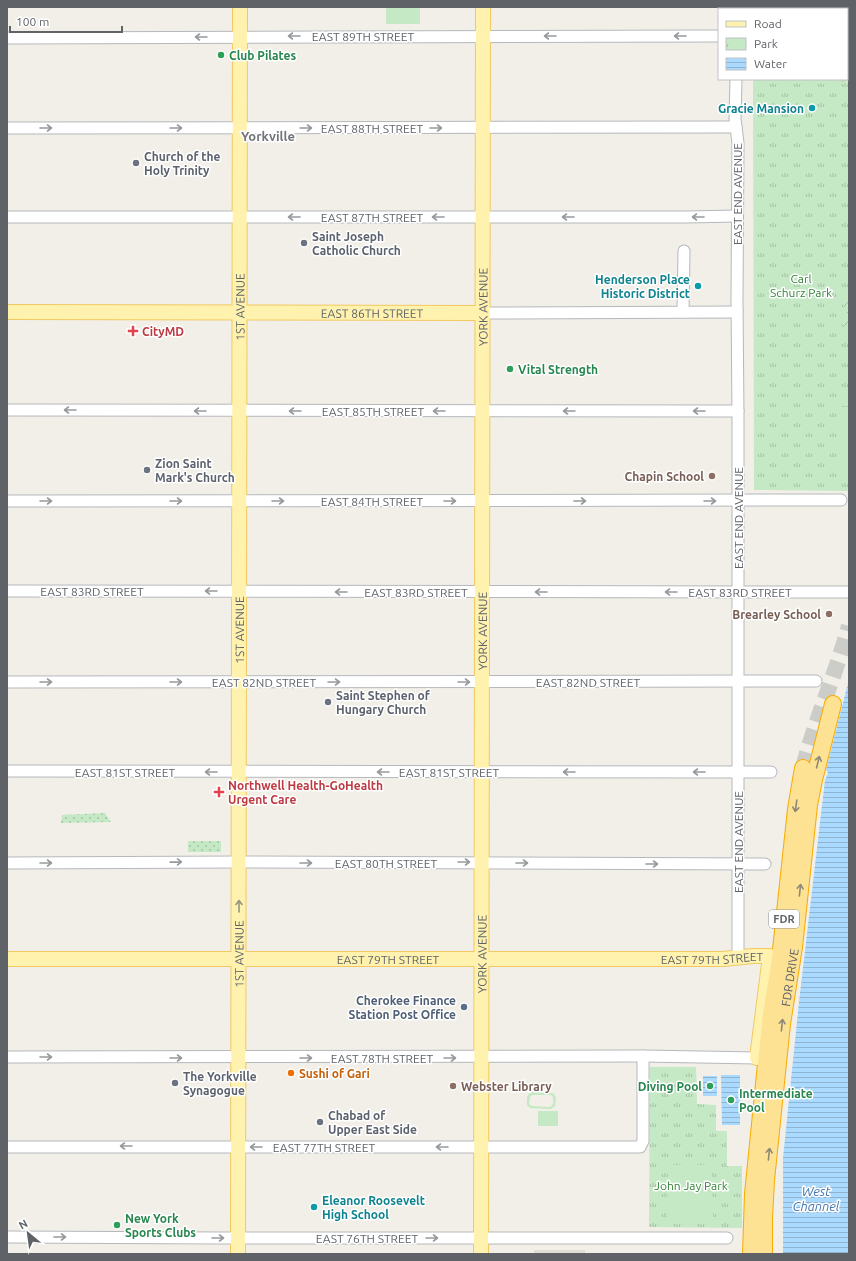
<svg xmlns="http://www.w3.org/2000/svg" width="856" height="1261" font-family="Ubuntu,sans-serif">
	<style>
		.education { fill: #e1ded6 }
		.grass { fill: url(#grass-dots) }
		.park { fill: url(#park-tufts) }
		.garden { fill: url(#garden-furrows) }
		.pitch { fill: #c5e8c5; fill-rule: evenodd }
		.water { fill: url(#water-rules) }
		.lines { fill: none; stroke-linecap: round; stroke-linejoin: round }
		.highway-tunnel { stroke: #ccccc8; stroke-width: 16; stroke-dasharray: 16 8; stroke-linecap: butt }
		.minor-casing { stroke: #b5b8bc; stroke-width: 13 }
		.major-casing { stroke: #f2c960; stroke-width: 16 }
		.highway-casing { stroke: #f9ab00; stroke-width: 18 }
		.minor { stroke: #fff; stroke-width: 11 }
		.major { stroke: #fff2af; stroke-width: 14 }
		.highway { stroke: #fde293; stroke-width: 16 }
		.oneway { stroke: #979a9d }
		.oneway2 { stroke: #8e8975 }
		.oneway3 { stroke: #979581 }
		.leisure-dot { fill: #2e9e5b; stroke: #fff; stroke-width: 1.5 }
		.culture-dot { fill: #0f9aa8; stroke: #fff; stroke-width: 1.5 }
		.worship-dot { fill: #6b7280; stroke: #fff; stroke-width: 1.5 }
		.health-dot { fill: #e0444e; stroke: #fff; stroke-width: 1.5 }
		.education-dot { fill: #8d6e63; stroke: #fff; stroke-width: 1.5 }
		.service-dot { fill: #5c6f8a; stroke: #fff; stroke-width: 1.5 }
		.food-dot { fill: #e8710a; stroke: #fff; stroke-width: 1.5 }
		.labels { text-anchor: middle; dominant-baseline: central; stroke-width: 3; stroke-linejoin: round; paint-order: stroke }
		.shield { fill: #fff; stroke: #8f9295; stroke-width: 1 }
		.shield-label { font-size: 11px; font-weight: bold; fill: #5f6368 }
		.street-label { font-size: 12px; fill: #5f6368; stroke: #fff }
		.leisure-label { font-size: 12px; font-weight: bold; fill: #27864d; stroke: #fff; text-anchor: start }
		.culture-label { font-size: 12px; font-weight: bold; fill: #0d838f; stroke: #fff; text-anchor: end }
		.worship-label { font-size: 12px; font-weight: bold; fill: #5b616d; stroke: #fff; text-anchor: start }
		.park-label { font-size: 12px; fill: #348238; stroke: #fff }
		.health-label { font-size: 12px; font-weight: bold; fill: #be3a42; stroke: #fff; text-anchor: start }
		.education-label { font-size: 12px; font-weight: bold; fill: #785e54; stroke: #fff; text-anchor: end }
		.service-label { font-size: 12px; font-weight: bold; fill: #4e5e75; stroke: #fff; text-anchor: end }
		.food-label { font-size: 12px; font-weight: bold; fill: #c56008; stroke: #fff; text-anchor: start }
		.neighbourhood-label { font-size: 13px; font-weight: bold; fill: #70757a; stroke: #fff }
		.water-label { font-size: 13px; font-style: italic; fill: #4174aa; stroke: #fff }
	</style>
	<defs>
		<pattern id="grass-dots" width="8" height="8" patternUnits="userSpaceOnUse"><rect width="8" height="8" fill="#c5e8c5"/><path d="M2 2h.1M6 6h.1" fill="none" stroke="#a3c0a4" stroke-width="1.8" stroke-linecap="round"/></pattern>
		<pattern id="park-tufts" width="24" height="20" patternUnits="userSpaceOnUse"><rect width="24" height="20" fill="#c5e8c5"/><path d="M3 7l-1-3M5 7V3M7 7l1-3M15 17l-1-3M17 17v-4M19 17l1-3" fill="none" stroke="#a3c0a4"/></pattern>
		<pattern id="garden-furrows" width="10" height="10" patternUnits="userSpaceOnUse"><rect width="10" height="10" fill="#c5e8c5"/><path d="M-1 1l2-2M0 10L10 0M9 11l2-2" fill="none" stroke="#a3c0a4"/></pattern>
		<pattern id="water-rules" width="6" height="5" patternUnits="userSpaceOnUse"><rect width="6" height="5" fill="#aadaff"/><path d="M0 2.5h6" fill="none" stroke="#8eb4d2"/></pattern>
	</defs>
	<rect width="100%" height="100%" fill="#f1efe8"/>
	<rect class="education" x="534" y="1250" width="51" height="4"/>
	<g class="grass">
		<path d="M105 813 111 822 61 823 62 815Z"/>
		<rect x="188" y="841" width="33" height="11"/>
	</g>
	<g class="park">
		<path d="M753 7H849V491L754 490 753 79H847V9H753Z"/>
		<path d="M650 1067H696L697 1104 716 1105V1131H727V1166H742V1228L649 1227Z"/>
	</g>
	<path class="garden" d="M849 296V329L844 327 842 324 841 322 845 320 847 314 845 306 841 304 843 298Z"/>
	<g class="pitch">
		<rect x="386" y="7" width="34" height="17"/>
		<rect x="839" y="388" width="10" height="18"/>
		<path d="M843 416H849V471C844 471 842 471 840 466V420Z"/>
		<path d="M532 1092 553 1093 556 1097 555 1106 551 1109 530 1108 527 1105C527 1099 526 1094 532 1092ZM532 1095H551L553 1097V1104L550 1107 532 1106 529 1104 530 1097Z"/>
		<rect x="538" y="1111" width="20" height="15"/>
		<path d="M668 1165H712L713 1224H667Z"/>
	</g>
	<g class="water">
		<path d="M849 679V1254H783V1158L799 1002 825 780 828 773 826 770Z"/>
		<path d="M740 1075V1125H722L721 1075Z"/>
		<rect x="703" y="1076" width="14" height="20"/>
	</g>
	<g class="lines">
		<g class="highway-tunnel">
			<path d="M799 7 801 9"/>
			<path d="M814 7 816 9"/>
			<path d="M847 56 849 59"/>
			<path d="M847 75 849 78"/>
			<path d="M803 768C815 720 836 674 849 626"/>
		</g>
		<defs>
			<g id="minor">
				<path d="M732 7 733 9"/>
				<path d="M7 38 719 36"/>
				<path d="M736 79 735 119 738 143 737 299 738 418V958"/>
				<path d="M7 128 736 127"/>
				<path d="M7 217H686L737 216"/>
				<path d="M683 312 684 251"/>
				<path d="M483 313 737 312"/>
				<path d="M7 410 738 411"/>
				<path d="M7 501 841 500"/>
				<path d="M7 591 848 592"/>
				<path d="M7 682 816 681"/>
				<path d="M7 771 771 772"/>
				<path d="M7 863 239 862 765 864"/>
				<path d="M7 1057 643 1056 757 1058"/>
				<path d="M7 1147H640L643 1141V1056"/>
				<path d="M7 1237 223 1238H727"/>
			</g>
			<g id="major">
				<path id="s1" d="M7 312 483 313"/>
				<path id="s2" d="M7 959H723L753 956H770L757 1058"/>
				<path id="s3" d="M238 1254 240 7"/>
				<path id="s4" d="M481 1254 483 7"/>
			</g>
			<g id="highway">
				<path d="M751 1254 753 1194 771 1014 780 959 796 809 803 768"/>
				<path id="s5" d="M764 1254V1219L766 1180 782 1024 794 947 809 805 814 780 833 704"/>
			</g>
		</defs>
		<use href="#minor" class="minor-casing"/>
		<use href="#major" class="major-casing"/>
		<use href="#highway" class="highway-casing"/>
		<use href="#minor" class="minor"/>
		<use href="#major" class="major"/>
		<use href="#highway" class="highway"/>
	</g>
	<defs><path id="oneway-shaft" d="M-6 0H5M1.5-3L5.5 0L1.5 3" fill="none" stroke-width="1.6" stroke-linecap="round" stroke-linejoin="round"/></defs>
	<g class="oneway">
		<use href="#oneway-shaft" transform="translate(294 36) rotate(180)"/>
		<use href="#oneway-shaft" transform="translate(550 36) rotate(-180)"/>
		<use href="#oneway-shaft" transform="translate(680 36) rotate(-180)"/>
		<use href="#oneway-shaft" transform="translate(201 37) rotate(180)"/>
		<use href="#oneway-shaft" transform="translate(46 128)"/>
		<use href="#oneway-shaft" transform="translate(176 128)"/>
		<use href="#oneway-shaft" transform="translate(306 128)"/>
		<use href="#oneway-shaft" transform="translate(436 128)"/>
		<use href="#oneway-shaft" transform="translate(294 217) rotate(-180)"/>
		<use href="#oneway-shaft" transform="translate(438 217) rotate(-180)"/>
		<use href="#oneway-shaft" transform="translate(568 217) rotate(-180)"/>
		<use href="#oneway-shaft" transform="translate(698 217) rotate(180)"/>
		<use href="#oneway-shaft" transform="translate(70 410) rotate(-180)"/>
		<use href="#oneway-shaft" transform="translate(200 411) rotate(-180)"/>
		<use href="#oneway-shaft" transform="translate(295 411) rotate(-180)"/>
		<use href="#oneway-shaft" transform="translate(439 411) rotate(-180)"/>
		<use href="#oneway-shaft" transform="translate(569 411) rotate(-180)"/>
		<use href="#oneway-shaft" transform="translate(699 411) rotate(-180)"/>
		<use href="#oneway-shaft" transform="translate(46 501)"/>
		<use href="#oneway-shaft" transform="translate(176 501)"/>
		<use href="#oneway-shaft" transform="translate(278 501)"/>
		<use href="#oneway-shaft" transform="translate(450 501)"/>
		<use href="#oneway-shaft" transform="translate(580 501)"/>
		<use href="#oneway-shaft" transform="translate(710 501)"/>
		<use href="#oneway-shaft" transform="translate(211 591) rotate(-180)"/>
		<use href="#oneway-shaft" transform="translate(341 592) rotate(-180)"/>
		<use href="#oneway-shaft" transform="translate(541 592) rotate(-180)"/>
		<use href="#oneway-shaft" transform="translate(671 592) rotate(-180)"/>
		<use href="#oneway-shaft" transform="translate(46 682)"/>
		<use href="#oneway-shaft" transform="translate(176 682)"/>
		<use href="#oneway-shaft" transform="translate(334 682)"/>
		<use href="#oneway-shaft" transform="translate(464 682)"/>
		<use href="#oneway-shaft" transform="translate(211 772) rotate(180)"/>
		<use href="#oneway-shaft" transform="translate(383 772) rotate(-180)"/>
		<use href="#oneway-shaft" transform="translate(569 772) rotate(-180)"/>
		<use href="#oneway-shaft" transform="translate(699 772) rotate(-180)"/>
		<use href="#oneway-shaft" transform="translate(176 862) rotate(-1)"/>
		<use href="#oneway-shaft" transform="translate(464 862)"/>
		<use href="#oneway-shaft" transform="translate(46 863)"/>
		<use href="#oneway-shaft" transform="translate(306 863)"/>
		<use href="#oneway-shaft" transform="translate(522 863)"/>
		<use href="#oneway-shaft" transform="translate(652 864)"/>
		<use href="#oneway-shaft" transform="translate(46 1057)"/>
		<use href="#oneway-shaft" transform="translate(176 1058)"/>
		<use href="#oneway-shaft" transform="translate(306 1058)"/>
		<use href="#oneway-shaft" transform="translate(450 1058)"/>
		<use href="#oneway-shaft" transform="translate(126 1146) rotate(180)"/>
		<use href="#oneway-shaft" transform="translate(256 1147) rotate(-180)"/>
		<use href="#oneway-shaft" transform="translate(442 1147) rotate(-180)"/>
		<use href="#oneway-shaft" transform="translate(60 1237)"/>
		<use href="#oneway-shaft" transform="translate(218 1238)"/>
		<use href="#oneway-shaft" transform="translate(432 1238)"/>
	</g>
	<g class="oneway2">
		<use href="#oneway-shaft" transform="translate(818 762) rotate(-76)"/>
		<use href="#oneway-shaft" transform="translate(796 806) rotate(98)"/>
		<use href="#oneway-shaft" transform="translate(800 890) rotate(-84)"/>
		<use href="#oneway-shaft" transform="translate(782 1025) rotate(-84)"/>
		<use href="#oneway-shaft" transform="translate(769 1154) rotate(-84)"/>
	</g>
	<use class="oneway3" href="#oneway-shaft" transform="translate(239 906) rotate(-90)"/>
	<g class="leisure-dot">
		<circle cx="221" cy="55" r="4"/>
		<circle cx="510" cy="369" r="4"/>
		<circle cx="710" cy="1086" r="4"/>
		<circle cx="731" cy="1100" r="4"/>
		<circle cx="117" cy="1225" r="4"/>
	</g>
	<g class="culture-dot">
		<circle cx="812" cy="108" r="4"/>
		<circle cx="698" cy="286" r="4"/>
		<circle cx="314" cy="1207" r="4"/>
	</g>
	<g class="worship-dot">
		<circle cx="136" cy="163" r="4"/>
		<circle cx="304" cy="243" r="4"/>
		<circle cx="147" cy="470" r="4"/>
		<circle cx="328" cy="702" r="4"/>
		<circle cx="175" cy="1083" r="4"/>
		<circle cx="320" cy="1122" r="4"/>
	</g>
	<g class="health-dot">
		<path d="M131 325h4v4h4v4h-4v4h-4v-4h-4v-4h4z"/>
		<path d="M217 786h4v4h4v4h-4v4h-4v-4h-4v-4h4z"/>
	</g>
	<g class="education-dot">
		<circle cx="712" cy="476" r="4"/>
		<circle cx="829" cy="614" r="4"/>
		<circle cx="453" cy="1086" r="4"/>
	</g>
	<circle class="service-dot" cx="464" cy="1007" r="4"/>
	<circle class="food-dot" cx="291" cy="1073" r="4"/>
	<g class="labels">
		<rect class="shield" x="769" y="910" width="30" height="18" rx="3"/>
		<g class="shield-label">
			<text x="784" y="919">FDR</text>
		</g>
		<g class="street-label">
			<text x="363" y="36">EAST 89TH STREET</text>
			<text x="372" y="128">EAST 88TH STREET</text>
			<text transform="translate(737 194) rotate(-90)">EAST END AVENUE</text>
			<text x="372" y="217">EAST 87TH STREET</text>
			<text stroke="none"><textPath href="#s3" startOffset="947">1ST AVENUE</textPath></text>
			<text stroke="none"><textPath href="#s4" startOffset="947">YORK AVENUE</textPath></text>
			<text stroke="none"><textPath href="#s1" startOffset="365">EAST 86TH STREET</textPath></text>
			<text x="373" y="411">EAST 85TH STREET</text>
			<text x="372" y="501">EAST 84TH STREET</text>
			<text transform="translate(738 518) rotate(-90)">EAST END AVENUE</text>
			<text x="92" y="591">EAST 83RD STREET</text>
			<text x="416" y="592">EAST 83RD STREET</text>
			<text x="740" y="592">EAST 83RD STREET</text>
			<text stroke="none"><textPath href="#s3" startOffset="624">1ST AVENUE</textPath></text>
			<text stroke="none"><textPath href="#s4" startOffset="623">YORK AVENUE</textPath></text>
			<text x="264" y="682">EAST 82ND STREET</text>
			<text x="588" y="682">EAST 82ND STREET</text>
			<text x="125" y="772">EAST 81ST STREET</text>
			<text x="449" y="772">EAST 81ST STREET</text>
			<text transform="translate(738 842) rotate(-90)">EAST END AVENUE</text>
			<text x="386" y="863">EAST 80TH STREET</text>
			<text stroke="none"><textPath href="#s3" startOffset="300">1ST AVENUE</textPath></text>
			<text stroke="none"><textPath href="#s4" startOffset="300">YORK AVENUE</textPath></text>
			<text stroke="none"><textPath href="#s2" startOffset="705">EAST 79TH STREET</textPath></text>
			<text stroke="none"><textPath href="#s2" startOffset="381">EAST 79TH STREET</textPath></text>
			<text stroke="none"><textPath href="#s5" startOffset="278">FDR DRIVE</textPath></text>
			<text x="382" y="1058">EAST 78TH STREET</text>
			<text x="324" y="1147">EAST 77TH STREET</text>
			<text x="367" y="1238">EAST 76TH STREET</text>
		</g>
		<g class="leisure-label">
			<text x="229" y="55">Club Pilates</text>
			<text x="518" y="369">Vital Strength</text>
			<text x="702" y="1086" text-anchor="end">Diving Pool</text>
			<text x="739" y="1093">Intermediate<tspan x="739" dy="14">Pool</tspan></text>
			<text x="125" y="1218">New York<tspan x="125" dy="14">Sports Clubs</tspan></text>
		</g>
		<g class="culture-label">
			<text x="804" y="108">Gracie Mansion</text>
			<text x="690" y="279">Henderson Place<tspan x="690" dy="14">Historic District</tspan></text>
			<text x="322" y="1200" text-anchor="start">Eleanor Roosevelt<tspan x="322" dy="14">High School</tspan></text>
		</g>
		<g class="worship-label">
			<text x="144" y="156">Church of the<tspan x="144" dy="14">Holy Trinity</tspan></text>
			<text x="312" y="236">Saint Joseph<tspan x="312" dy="14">Catholic Church</tspan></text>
			<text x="155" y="463">Zion Saint<tspan x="155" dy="14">Mark's Church</tspan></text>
			<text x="336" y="695">Saint Stephen of<tspan x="336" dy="14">Hungary Church</tspan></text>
			<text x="183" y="1076">The Yorkville<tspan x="183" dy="14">Synagogue</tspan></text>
			<text x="328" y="1115">Chabad of<tspan x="328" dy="14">Upper East Side</tspan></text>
		</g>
		<g class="park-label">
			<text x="801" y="278">Carl<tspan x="801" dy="14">Schurz Park</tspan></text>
			<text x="691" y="1185">John Jay Park</text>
		</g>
		<g class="health-label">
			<text x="142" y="331">CityMD</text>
			<text x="228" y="785">Northwell Health-GoHealth<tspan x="228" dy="14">Urgent Care</tspan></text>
		</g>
		<g class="education-label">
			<text x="704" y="476">Chapin School</text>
			<text x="821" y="614">Brearley School</text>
			<text x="461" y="1086" text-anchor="start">Webster Library</text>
		</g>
		<g class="service-label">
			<text x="456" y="1000">Cherokee Finance<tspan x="456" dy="14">Station Post Office</tspan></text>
		</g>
		<g class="food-label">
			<text x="299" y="1073">Sushi of Gari</text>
		</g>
		<g class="neighbourhood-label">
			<text x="268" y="136">Yorkville</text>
		</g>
		<g class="water-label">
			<text x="816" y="1191">West<tspan x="816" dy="15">Channel</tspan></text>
		</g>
	</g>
	<rect width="856" height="1261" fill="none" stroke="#5f6368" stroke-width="16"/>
	<rect x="718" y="8" width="130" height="72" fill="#ffffff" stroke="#bfc1c3"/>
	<rect x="726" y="21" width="20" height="6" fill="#fff2af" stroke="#bfc1c3"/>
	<text x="754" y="28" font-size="12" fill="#5f6368">Road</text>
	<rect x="726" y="38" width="20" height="12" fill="url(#park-tufts)" stroke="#bfc1c3"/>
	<text x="754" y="48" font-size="12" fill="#5f6368">Park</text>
	<rect x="726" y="58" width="20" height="12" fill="url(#water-rules)" stroke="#bfc1c3"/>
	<text x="754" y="68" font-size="12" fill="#5f6368">Water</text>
	<g transform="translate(28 1233) rotate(331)" stroke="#ffffff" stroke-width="3" paint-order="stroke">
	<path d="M0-3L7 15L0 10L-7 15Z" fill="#5f6368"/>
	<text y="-6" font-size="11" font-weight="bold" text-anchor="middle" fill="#5f6368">N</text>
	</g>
	<path d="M10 26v6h112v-6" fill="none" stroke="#5f6368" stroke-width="2"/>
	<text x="16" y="26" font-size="12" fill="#5f6368" stroke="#ffffff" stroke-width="3" paint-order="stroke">100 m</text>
</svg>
